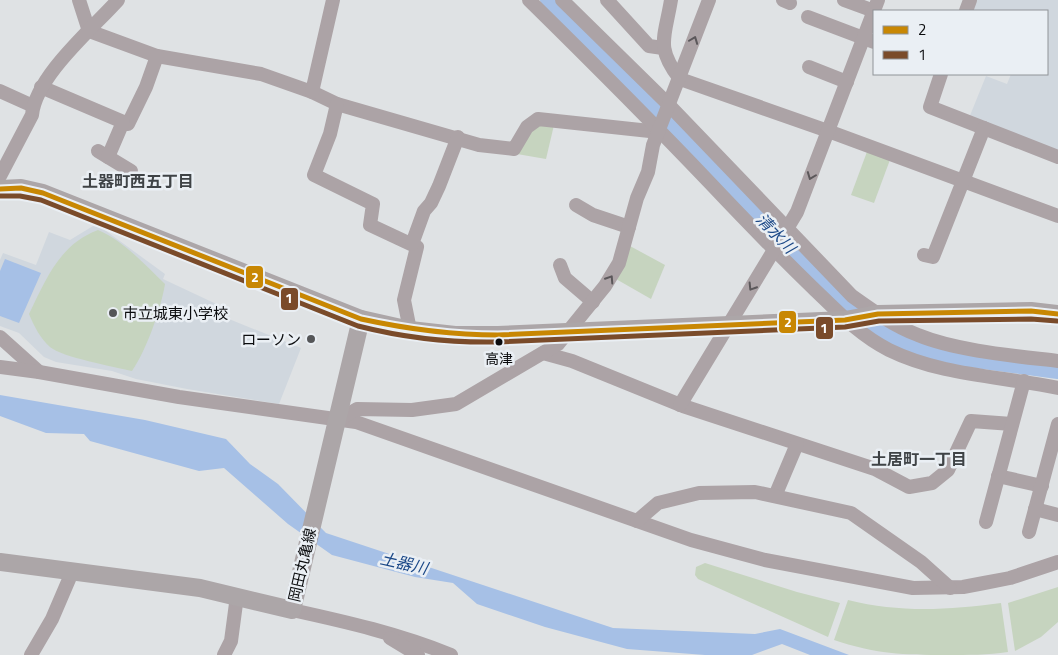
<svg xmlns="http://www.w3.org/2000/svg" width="1058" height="655" font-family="'Titillium Web','Noto Sans JP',sans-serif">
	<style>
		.built { fill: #d0d7de }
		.green { fill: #c6d4bf }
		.water { fill: #a6c0e6 }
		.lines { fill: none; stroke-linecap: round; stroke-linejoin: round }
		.river { stroke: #a6c0e6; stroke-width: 16 }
		.minor { stroke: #aca3a6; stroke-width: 14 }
		.major { stroke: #aca6a8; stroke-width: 18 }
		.bus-1-casing { stroke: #eaeff4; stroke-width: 9 }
		.bus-2-casing { stroke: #eaeff4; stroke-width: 9 }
		.bus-1 { stroke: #c88703; stroke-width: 5 }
		.bus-2 { stroke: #7a4b2a; stroke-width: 5 }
		.oneway { stroke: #5b575a }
		.poi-dot { fill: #555658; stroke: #eaeff4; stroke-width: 2 }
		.bus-dot { fill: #0a0b0d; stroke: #eaeff4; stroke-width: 2 }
		.labels { text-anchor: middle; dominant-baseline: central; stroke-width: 5; stroke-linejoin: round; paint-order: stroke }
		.bus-label { font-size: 14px; fill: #0a0b0d; stroke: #eaeff4 }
		.poi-label { font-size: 15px; fill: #0a0b0d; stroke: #eaeff4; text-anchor: start }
		.street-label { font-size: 15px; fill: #0a0b0d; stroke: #eaeff4 }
		.neighbourhood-label { font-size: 16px; font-weight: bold; fill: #3f4346; stroke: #eaeff4 }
		.water-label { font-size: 16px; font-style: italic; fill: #1c4988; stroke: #eaeff4 }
		.line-badge { stroke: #eaeff4; stroke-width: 2 }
		.badge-label { font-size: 14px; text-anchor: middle; font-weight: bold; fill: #fff }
	</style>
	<rect width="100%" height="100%" fill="#dfe2e4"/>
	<g class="built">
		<path d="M975 0H1058V151L969 118 986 76 1007 84 1011 74H1047V11H970Z"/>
		<path d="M93 226 102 228 165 274 163 279 227 309 224 317 301 348 279 404 187 389 136 379 112 371 56 362 44 357 19 333 0 326V260L3 253 36 265 49 232 70 240Z"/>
	</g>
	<g class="green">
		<path d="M534 125H554L546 159 517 154Z"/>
		<path d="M868 149 891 157 874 203 851 195Z"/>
		<path d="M98 230C125 242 143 263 165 284 161 309 146 351 132 371 115 367 61 357 50 347 40 338 34 326 29 314 46 279 60 244 98 230Z"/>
		<path d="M630 246 665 265 651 299 616 279Z"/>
		<path d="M705 563 797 592 840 603 828 637 698 579 695 575 696 567Z"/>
		<path d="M1058 587V622L1041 637 1015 651 1008 603Z"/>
		<path d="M848 600C900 613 948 610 1001 603L1008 652C988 655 968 655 947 655 903 655 876 654 834 640Z"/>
	</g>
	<g class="water">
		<path d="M5 259 41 273 19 323 0 316V271Z"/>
		<path d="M0 395 145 420 226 439 250 464 278 484 326 533 613 628 755 634 780 629 849 655H810L782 644 752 655H705L627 649 545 627 477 604 453 583 415 577 332 555 288 524 224 468 199 471 90 441 84 434 46 433 0 416Z"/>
	</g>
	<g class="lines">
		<path class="river" d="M548 0 840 299 879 331 938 355 1058 371"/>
		<g class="minor">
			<path d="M79 0 89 31 157 56 261 74 312 92 337 104 479 145 514 149 527 127 538 119 659 132"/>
			<path d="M529 0C590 60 651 121 710 183 744 219 778 254 813 288 837 311 859 335 889 350 942 376 1002 376 1058 388"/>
			<path d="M562 0 666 102 852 296C873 311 894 326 918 335 957 351 1016 356 1058 361"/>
			<path d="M607 0 649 46 663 48"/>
			<path d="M671 0C665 37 655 47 680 79L828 131 1058 216"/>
			<path d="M783 0 790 3"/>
			<path d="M844 0 874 11"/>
			<path d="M966 11 970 0"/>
			<path d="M808 17 874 42"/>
			<path d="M809 67 847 82"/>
			<path d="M941 74 930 107 1058 157"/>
			<path d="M41 87 128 124 146 87 157 56"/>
			<path d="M0 91 33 106"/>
			<path d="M312 92 333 0"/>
			<path d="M337 104 330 134 314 175 373 204 370 225 417 247 404 300 410 330"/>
			<path d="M98 151 131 171"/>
			<path d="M108 157 123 122"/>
			<path d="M0 176 32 115C36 76 92 29 118 0"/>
			<path d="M576 205 593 215 629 227"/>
			<path d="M412 244 424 211 431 203 439 186 458 137"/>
			<path d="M924 255 933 257 984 128"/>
			<path d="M560 265 565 278 593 302"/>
			<path d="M0 337 39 372"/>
			<path d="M543 353 572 361 683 406 875 469 909 487 932 483 948 470 971 421 1012 424"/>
			<path d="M0 367 39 372 179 397 356 422 691 540 765 560 913 588 963 587 984 583 1010 578 1058 562"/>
			<path d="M680 405 797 212 878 0"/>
			<path d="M338 420 357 409 412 410 456 404 558 344 605 286 619 263 637 198 648 172 653 145 709 0"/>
			<path d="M998 476 1042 486"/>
			<path d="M775 496 797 444"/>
			<path d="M1035 509 1058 515"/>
			<path d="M637 521 658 503 699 493 755 492 851 513 921 562 950 588"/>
			<path d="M986 522 1024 381"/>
			<path d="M1029 532 1058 424"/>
			<path d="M292 610C347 622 399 634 451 655"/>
			<path d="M390 638 418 655"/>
			<path d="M31 655 52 619 73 570"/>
			<path d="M224 655 231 641 237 596"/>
		</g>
		<g class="major">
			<path d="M0 189 21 188 43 193 361 319 410 330 455 335H498L845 320 878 314 1031 311 1058 314"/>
			<path d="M0 562 200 588 292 610 361 319"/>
		</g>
		<defs>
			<path id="bus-1" d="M0 189 21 188 43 193 361 319C407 329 451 335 498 335L845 320 878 314 1031 311 1058 314"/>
			<path id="bus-2" d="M0 196H20L41 200 358 326C405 338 450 343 498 342L845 327 879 321 1031 319 1057 321"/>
		</defs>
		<use href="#bus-1" class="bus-1-casing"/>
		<use href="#bus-2" class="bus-2-casing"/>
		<use href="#bus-1" class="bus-1"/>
		<use href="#bus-2" class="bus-2"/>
	</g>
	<defs><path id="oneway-chevron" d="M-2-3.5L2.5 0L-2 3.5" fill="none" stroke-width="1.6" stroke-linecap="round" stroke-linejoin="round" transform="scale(1.25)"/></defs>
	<g class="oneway">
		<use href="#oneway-chevron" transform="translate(694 40) rotate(-69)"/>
		<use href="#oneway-chevron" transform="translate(811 176) rotate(111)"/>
		<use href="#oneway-chevron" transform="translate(610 279) rotate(-57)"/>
		<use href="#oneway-chevron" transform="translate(752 287) rotate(122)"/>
	</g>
	<g class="poi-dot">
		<circle cx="113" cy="313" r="5"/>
		<circle cx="311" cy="339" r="5"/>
	</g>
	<circle class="bus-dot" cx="499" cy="342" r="4.5"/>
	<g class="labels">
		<g class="bus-label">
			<text x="499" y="358">高津</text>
		</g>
		<g class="poi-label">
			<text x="123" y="313">市立城東小学校</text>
			<text x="301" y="339" text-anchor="end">ローソン</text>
		</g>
		<g class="street-label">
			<text transform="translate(302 565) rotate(-77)">岡田丸亀線</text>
		</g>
		<g class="neighbourhood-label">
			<text x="138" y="181">土器町西五丁目</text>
			<text x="919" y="459">土居町一丁目</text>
		</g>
		<g class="water-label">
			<text transform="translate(776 233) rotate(46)">清水川</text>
			<text transform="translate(404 563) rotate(13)">土器川</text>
		</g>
	</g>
	<g class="line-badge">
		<rect x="245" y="265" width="19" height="24" rx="5" fill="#c88703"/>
		<rect x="280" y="287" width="19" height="24" rx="5" fill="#7a4b2a"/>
		<rect x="778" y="310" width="19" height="24" rx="5" fill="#c88703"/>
		<rect x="815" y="316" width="19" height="24" rx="5" fill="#7a4b2a"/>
	</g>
	<g class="badge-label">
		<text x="255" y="282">2</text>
		<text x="289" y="303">1</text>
		<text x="788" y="327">2</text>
		<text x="824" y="333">1</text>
	</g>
	<rect x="873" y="10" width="175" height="65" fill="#eaeff4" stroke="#909498"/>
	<rect x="883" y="26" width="25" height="8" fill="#c88703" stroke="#909498"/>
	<text x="918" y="35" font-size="15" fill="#0a0b0d">2</text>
	<rect x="883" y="51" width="25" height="8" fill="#7a4b2a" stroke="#909498"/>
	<text x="918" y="60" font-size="15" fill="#0a0b0d">1</text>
</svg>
